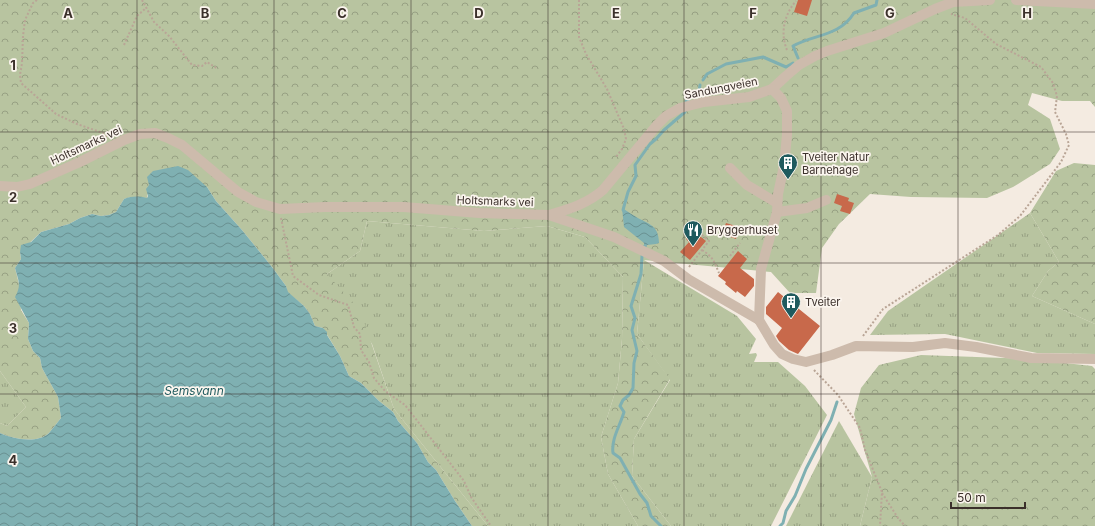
<svg xmlns="http://www.w3.org/2000/svg" width="1095" height="526" font-family="Inter,sans-serif">
	<style>
		.grass { fill: url(#grass-tufts) }
		.forest { fill: url(#forest-crowns) }
		.water { fill: url(#water-waves) }
		.lines { fill: none; stroke-linecap: round; stroke-linejoin: round }
		.stream { stroke: #7fb0b2; stroke-width: 3 }
		.building { fill: #c8694b }
		.path { stroke: #b9a596; stroke-width: 2; stroke-dasharray: 2 2; stroke-linecap: butt }
		.minor { stroke: #cdbbac; stroke-width: 10 }
		.grid { fill: none; stroke: #3b302b; stroke-width: 1; stroke-opacity: 0.55 }
		.labels { text-anchor: middle; dominant-baseline: central; stroke-width: 3.5; stroke-linejoin: round; paint-order: stroke }
		.street-label { font-size: 11px; fill: #3b302b; stroke: #fbf5ee }
		.poi-label { font-size: 11px; fill: #3b302b; stroke: #fbf5ee; text-anchor: start }
		.water-label { font-size: 12px; font-style: italic; fill: #1f5a5e; stroke: #fbf5ee }
		.grid-label { font-size: 13px; text-anchor: middle; font-weight: bold; fill: #3b302b; stroke: #fbf5ee; stroke-width: 3.5; stroke-linejoin: round; paint-order: stroke }
	</style>
	<defs>
		<pattern id="grass-tufts" width="24" height="20" patternUnits="userSpaceOnUse"><rect width="24" height="20" fill="#b8c4a0"/><path d="M3 7l-1-3M5 7V3M7 7l1-3M15 17l-1-3M17 17v-4M19 17l1-3" fill="none" stroke="#97a083"/></pattern>
		<pattern id="forest-crowns" width="20" height="18" patternUnits="userSpaceOnUse"><rect width="20" height="18" fill="#b8c4a0"/><path d="M2 6a3 3 0 1 1 6 0M12 15a3 3 0 1 1 6 0" fill="none" stroke="#97a083"/></pattern>
		<pattern id="water-waves" width="16" height="10" patternUnits="userSpaceOnUse"><rect width="16" height="10" fill="#7fb0b2"/><path d="M0 5q4-4 8 0t8 0" fill="none" stroke="#699091"/></pattern>
	</defs>
	<rect width="100%" height="100%" fill="#f4ebe1"/>
	<g class="grass">
		<path d="M1030 213 1059 262 1048 271 1032 296 1095 324V354L1037 353 945 334 870 335 888 311Z"/>
		<path d="M367 221 484 231 547 226 585 237 623 277 622 339 618 383 601 437 608 474 638 526H488L394 409 372 344 327 274 360 251Z"/>
		<path d="M644 260 737 316 756 339 749 354 756 353 757 355 754 362H778L805 386 827 415 771 526H671L632 476 634 439 670 380 637 334Z"/>
		<path d="M0 371 26 407 7 426 0 423Z"/>
		<path d="M839 421 872 477 860 526H786Z"/>
	</g>
	<g class="forest">
		<path d="M0 0H1095V107L1090 101H1062L1032 93 1028 105 1050 119 1060 149 1050 164 1013 187 987 198 911 197 870 194 839 224 822 248 816 293H790L771 272 644 260 637 334 670 379 634 439 632 476 671 526H638L608 474 601 437 618 383 622 339 623 277 585 237 547 226 484 231 367 221 360 251 327 274 360 310 394 409 488 526H472L455 501 436 470 428 462 417 443 398 421 393 412 379 401 361 383 349 376 340 356 323 328 315 326 310 314 304 306 287 292 286 286 272 267 242 230 216 201 207 187 149 185 147 198 131 197 124 199 116 212 109 215 101 216 92 214 80 218 69 224 41 232 20 252 21 259 15 268 19 284 21 310 29 323 28 339 33 351 40 358 42 368 58 397 61 418C57 423 53 428 49 433 37 444 13 439 0 433V423L7 426 26 407 0 371Z"/>
		<path d="M1074 163 1095 165V324L1032 296 1048 271 1059 262 1030 213 1056 171Z"/>
		<path d="M921 355 1029 359 1092 366 1095 369V526H860L872 477 854 414 861 388 879 365Z"/>
	</g>
	<g class="water">
		<path d="M178 166 188 170 207 187 216 201 242 230 272 267 286 286 288 292 304 306 310 314 315 326 323 328 327 332V335L340 356 349 376 361 383 379 401 393 412 398 421 417 443 428 462 436 470 455 501 472 526H0V433C13 439 37 444 49 433 53 428 57 423 61 418L58 397 42 368 40 358 33 351 28 339 29 323 15 297C22 285 18 280 15 268L21 259 20 252 21 245 31 242 41 232 69 224 80 218 92 214 101 216 109 215 116 212 124 199C132 196 138 196 147 198L148 196 146 189 149 185 147 177 153 171Z"/>
		<path d="M622 208C626 210 629 213 633 215 646 224 659 223 659 243L656 244 647 245 646 249 642 246 644 245V243L624 227Z"/>
	</g>
	<g class="lines">
		<g class="stream">
			<path d="M798 58 793 46C814 34 839 37 854 13L876 5 877 0"/>
			<path d="M703 80 707 74 726 64 763 57 786 67 793 63"/>
			<path d="M686 101 699 91 700 85"/>
			<path d="M624 211 623 210 628 192 636 176 635 165 650 144 656 139 664 130 685 112"/>
			<path d="M642 256 641 274 631 306 635 318 632 330 637 351 634 363 633 388 629 395 623 400 620 406 624 412C620 426 611 439 613 453L620 458 640 494 647 503 651 516 661 526"/>
			<path d="M780 526 783 523 786 511 795 496 806 469 831 420 837 402"/>
		</g>
	</g>
	<g class="building">
		<path d="M798 0H812L807 16 794 12Z"/>
		<path d="M837 194 849 198 848 201 854 203 850 214 840 211 842 206 834 203Z"/>
		<path d="M726 223 739 227 736 239 722 234Z"/>
		<path d="M692 232 695 234 696 233 706 241 690 260 680 252 689 242 686 239Z"/>
		<path d="M738 251 747 259 740 268 754 279V286L745 297 737 291 736 293 725 284 726 282 718 276Z"/>
		<path d="M778 292 820 326 798 354 789 350 779 341 776 336 782 328 766 314V307Z"/>
	</g>
	<g class="lines">
		<g class="path">
			<path d="M37 0 33 3 25 20 23 36 22 63 20 75 21 83 56 114 77 124 103 133 109 138"/>
			<path d="M142 0 154 22 169 36 192 65 202 66 207 62 218 69"/>
			<path d="M579 0V37L586 54 607 89 624 129 626 139 622 149 616 157"/>
			<path d="M124 45 137 16 146 8"/>
			<path d="M787 50C780 33 784 15 796 1"/>
			<path d="M281 218 293 276 319 295 348 305 354 327 360 334 361 350 369 362 374 378 385 391 405 405 464 481 471 497 491 526"/>
			<path d="M702 250C713 257 714 261 719 273"/>
			<path d="M730 256 740 243"/>
			<path d="M689 267 709 241 695 229"/>
			<path d="M863 336 883 309 998 235 1020 216 1061 162 1069 145 1066 134 1055 112 1057 96 1053 83 1041 67 996 44 965 18 951 14"/>
			<path d="M814 370 838 395 860 428 865 450 882 492 880 526"/>
			<path d="M882 493 898 518 905 526"/>
		</g>
		<g class="minor">
			<path d="M1016 0 1095 4"/>
			<path d="M730 168 747 185 777 203"/>
			<path d="M0 186 17 187 30 184 80 162 124 140 140 134 155 133 168 138 182 145 238 192 256 202 280 209 325 207H404L479 213 549 215 614 237 664 261 688 279 759 320"/>
			<path d="M777 212 807 208 826 200"/>
			<path d="M549 215C569 209 587 204 603 190L657 125 666 116 680 108 704 102 749 97 772 89 786 76 799 65 815 56 827 51 884 33 935 9 953 2 990 0"/>
			<path d="M759 320 774 345 782 354 793 359 806 362 832 355 856 346 913 347 945 343 976 347 1031 358 1095 359"/>
			<path d="M759 320 761 269 777 212 778 194 784 166 787 135V111L781 98 772 89"/>
		</g>
	</g>
	<path class="grid" d="M137 0V526M274 0V526M411 0V526M548 0V526M684 0V526M821 0V526M958 0V526M0 132H1095M0 263H1095M0 394H1095"/>
	<defs>
		<symbol id="building-pin" viewBox="-11 -11 22 30"><path d="M0 17L-7.5 6A9.5 9.5 0 1 1 7.5 6Z" fill="#1f5a5e" stroke="#fbf5ee"/><path d="M-4-6H4V6H1V3H-1V6H-4ZM-2.5-4.3h1.7v1.8h-1.7ZM.8-4.3h1.7v1.8H.8ZM-2.5-1h1.7V.8h-1.7ZM.8-1h1.7V.8H.8Z" fill="#fff"/></symbol>
		<symbol id="restaurant-pin" viewBox="-11 -11 22 30"><path d="M0 17L-7.5 6A9.5 9.5 0 1 1 7.5 6Z" fill="#1f5a5e" stroke="#fbf5ee"/><path d="M-5-6h1v4h1v-4h1v4h1v-4h1v5L-1.5 .5V6h-2V.5L-5-1ZM5-6V6H3V1.5H1.5Q1.5-4 5-6Z" fill="#fff"/></symbol>
	</defs>
	<g fill-rule="evenodd">
		<use href="#building-pin" x="777" y="152" width="22" height="30"/>
		<use href="#restaurant-pin" x="682" y="219" width="22" height="30"/>
		<use href="#building-pin" x="780" y="291" width="22" height="30"/>
	</g>
	<g class="labels">
		<g class="street-label">
			<text transform="translate(721 88) rotate(-11)">Sandungveien</text>
			<text transform="translate(86 145) rotate(-25)">Holtsmarks vei</text>
			<text transform="translate(495 201) rotate(2)">Holtsmarks vei</text>
		</g>
		<g class="poi-label">
			<text x="802" y="157">Tveiter Natur<tspan x="802" dy="13">Barnehage</tspan></text>
			<text x="707" y="230">Bryggerhuset</text>
			<text x="805" y="302">Tveiter</text>
		</g>
		<g class="water-label">
			<text x="194" y="390">Semsvann</text>
		</g>
	</g>
	<g class="grid-label">
		<text x="68" y="18">A</text>
		<text x="205" y="18">B</text>
		<text x="342" y="18">C</text>
		<text x="479" y="18">D</text>
		<text x="616" y="18">E</text>
		<text x="753" y="18">F</text>
		<text x="890" y="18">G</text>
		<text x="1027" y="18">H</text>
		<text x="13" y="70">1</text>
		<text x="13" y="202">2</text>
		<text x="13" y="333">3</text>
		<text x="13" y="465">4</text>
	</g>
	<path d="M951 502v6h74v-6" fill="none" stroke="#3b302b" stroke-width="2"/>
	<text x="957" y="502" font-size="12" fill="#3b302b" stroke="#fbf5ee" stroke-width="3" paint-order="stroke">50 m</text>
</svg>
